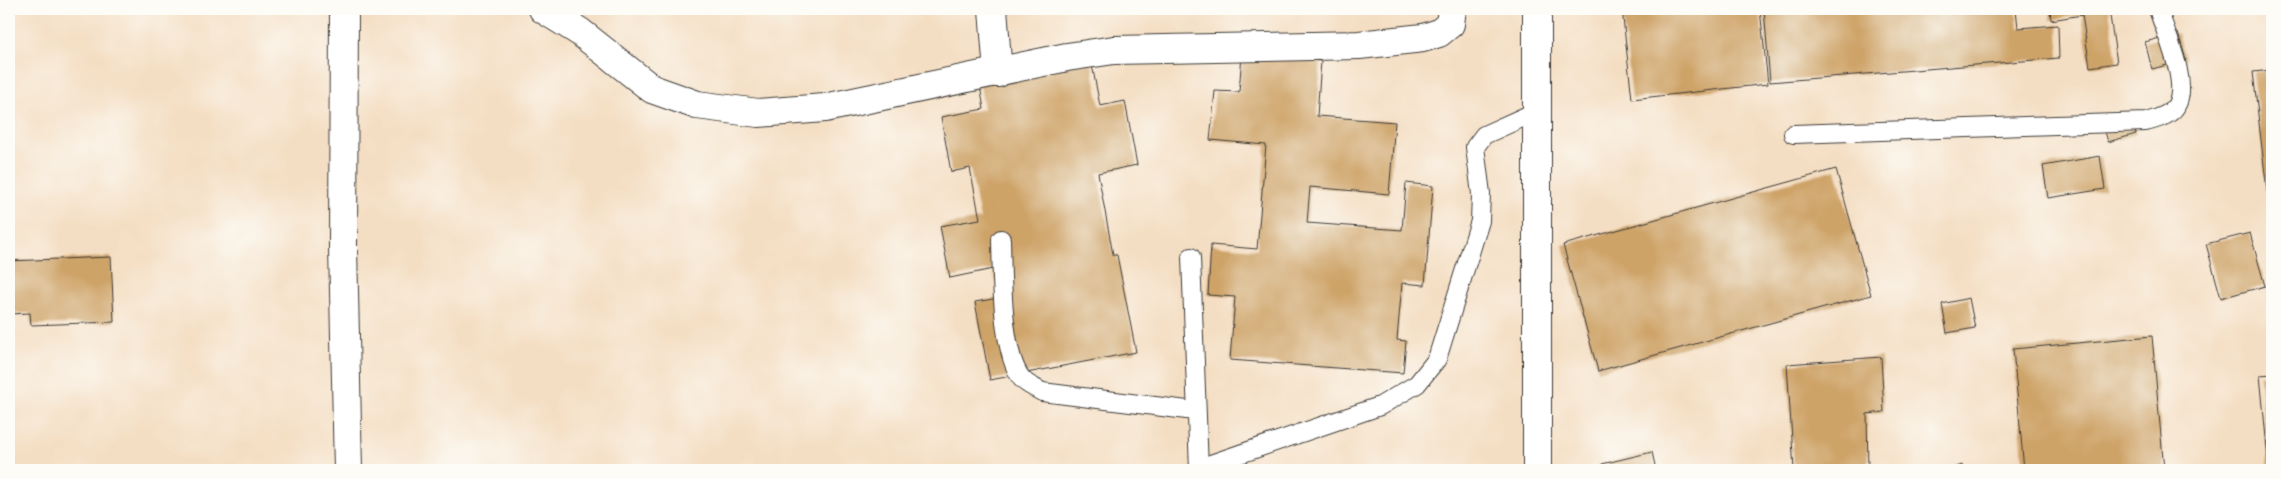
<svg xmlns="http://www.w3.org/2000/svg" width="2281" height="479" font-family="'IM FELL Double Pica',serif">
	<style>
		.building { fill: #cea368 }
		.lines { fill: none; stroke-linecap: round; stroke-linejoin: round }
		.lane-casing { stroke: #3c3935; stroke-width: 20 }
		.street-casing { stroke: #3c3935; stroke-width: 30 }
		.lane { stroke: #fff; stroke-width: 18 }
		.street { stroke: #fff; stroke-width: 28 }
	</style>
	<rect width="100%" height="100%" fill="#fdfcf7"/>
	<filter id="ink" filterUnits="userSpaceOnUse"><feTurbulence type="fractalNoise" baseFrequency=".02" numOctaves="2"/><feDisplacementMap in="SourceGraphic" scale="10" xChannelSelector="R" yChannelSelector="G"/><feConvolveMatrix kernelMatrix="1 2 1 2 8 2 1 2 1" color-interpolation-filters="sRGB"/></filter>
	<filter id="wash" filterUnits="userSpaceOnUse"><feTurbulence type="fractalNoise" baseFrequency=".0096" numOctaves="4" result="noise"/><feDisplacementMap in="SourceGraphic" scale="20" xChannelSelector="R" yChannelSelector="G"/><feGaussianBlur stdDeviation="1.12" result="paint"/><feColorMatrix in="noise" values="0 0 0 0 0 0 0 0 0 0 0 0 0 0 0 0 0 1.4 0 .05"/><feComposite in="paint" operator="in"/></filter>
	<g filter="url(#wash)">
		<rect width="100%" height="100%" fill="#f4dec3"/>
		<g id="blocks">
			<g class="building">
				<path d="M1622 9H1760L1768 84 1632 99Z"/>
				<path d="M1764 9H2016L2018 28 2058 25 2059 58 1770 82Z"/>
				<path d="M2050 9H2109L2117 63 2090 67 2082 15 2051 20Z"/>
				<path d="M2178 33 2186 60 2152 69 2145 42Z"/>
				<path d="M1089 49 1100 106 1125 101 1137 165 1098 173 1113 255H1117L1136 352 990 380 975 302 999 298 993 269 950 278 940 226 980 219 970 168 951 172 941 117 984 109 978 74Z"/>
				<path d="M1242 55 1321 61 1317 116 1395 122 1389 194 1310 187 1307 223 1402 230 1406 183 1433 186 1425 285 1402 283 1397 340 1406 341 1403 373 1230 360 1235 297 1208 295 1211 245 1257 249 1266 145 1210 140 1215 91 1239 92Z"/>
				<path d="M2272 70V208H2269L2253 72Z"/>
				<path d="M2132 116 2136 134 2108 142 2103 124Z"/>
				<path d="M2100 156 2105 189 2048 198 2043 166Z"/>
				<path d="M1836 169 1871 295 1598 371 1563 245Z"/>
				<path d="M2250 233 2265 286 2221 298 2206 244Z"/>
				<path d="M111 257 114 322 31 325 30 313 9 314V261Z"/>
				<path d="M1969 298 1975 328 1947 333 1942 304Z"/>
				<path d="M2152 336 2164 470H2024L2013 349Z"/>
				<path d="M1881 357 1884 412 1867 414 1868 470H1794L1787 364Z"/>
				<path d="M2272 374V470H2269L2260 375Z"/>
				<path d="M1652 452 1656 470H1604L1602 464Z"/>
				<path d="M1962 465 1964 470H1948Z"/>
			</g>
		</g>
	</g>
	<g filter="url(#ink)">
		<use href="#blocks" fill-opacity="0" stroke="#3c3935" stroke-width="1"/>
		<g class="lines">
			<defs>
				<g id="lane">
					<path d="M1793 134 2146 122C2156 119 2170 116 2176 106 2190 84 2165 32 2158 9"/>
					<path d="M1001 239C1002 273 1001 353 1022 379 1027 385 1036 388 1042 392L1195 411"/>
					<path d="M1191 257 1199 470"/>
					<path d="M1199 468 1380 406 1417 384 1437 359 1480 221 1481 194 1475 147 1484 135 1537 111"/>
				</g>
				<g id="street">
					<path d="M344 9 343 247 348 470"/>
					<path d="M543 9 580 32 652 89 697 105 758 113 825 108 1067 57 1114 50 1359 45 1423 38 1439 33 1450 24 1452 9"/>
					<path d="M993 9 998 73"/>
					<path d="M1537 470V9"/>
				</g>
			</defs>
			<use href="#lane" class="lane-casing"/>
			<use href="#street" class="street-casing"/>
			<use href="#lane" class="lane"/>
			<use href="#street" class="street"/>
		</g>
	</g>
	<rect width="2281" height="479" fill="none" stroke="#fdfcf7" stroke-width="30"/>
</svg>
